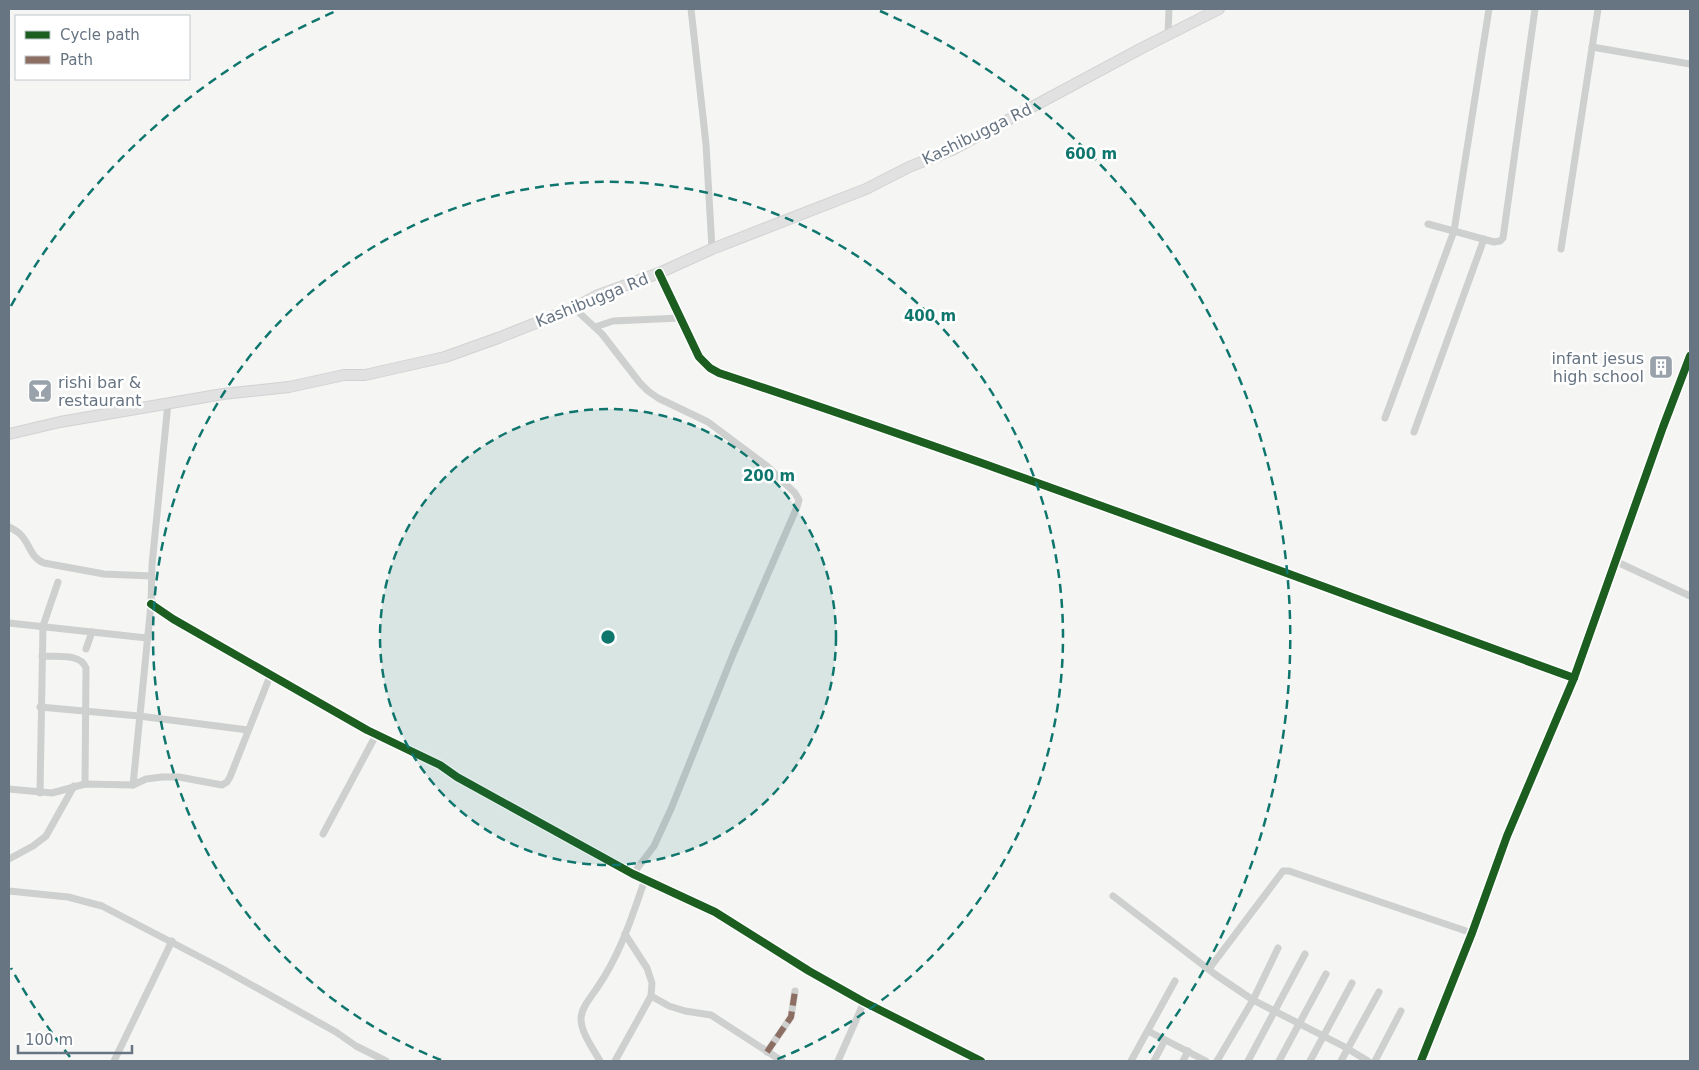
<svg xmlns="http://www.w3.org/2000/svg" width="1699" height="1070" font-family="'DejaVu Sans',sans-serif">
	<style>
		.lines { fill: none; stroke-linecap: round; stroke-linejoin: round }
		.secondary-casing { stroke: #d1d2d2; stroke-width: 12 }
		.minor { stroke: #cecfcf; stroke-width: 7 }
		.secondary { stroke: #e1e1e2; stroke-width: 10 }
		.quiet { stroke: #8d6e63; stroke-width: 6; stroke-dasharray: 12 6; stroke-linecap: butt }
		.cycleway-casing { stroke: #fff; stroke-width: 11 }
		.cycleway { stroke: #1b5e20; stroke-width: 8 }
		.ring { fill: none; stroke: #0f766e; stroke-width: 2.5; stroke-dasharray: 9 6 }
		.labels { text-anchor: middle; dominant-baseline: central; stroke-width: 5; stroke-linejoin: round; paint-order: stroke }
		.street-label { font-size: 16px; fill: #677482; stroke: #fff }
		.poi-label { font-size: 16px; fill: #677482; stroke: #fff; text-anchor: end }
		.centre { fill: #0f766e; stroke: #fff; stroke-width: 2.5 }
		.ring-label { font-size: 15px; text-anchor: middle; font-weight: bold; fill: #0f766e; stroke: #fff; stroke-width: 5; stroke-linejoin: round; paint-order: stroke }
	</style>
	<rect width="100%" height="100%" fill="#f5f5f4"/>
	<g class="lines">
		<defs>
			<path id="secondary" d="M9 434 60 422 223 394 289 387 344 375H365L445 357 498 338 574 308 596 296 659 273 712 249 866 189 909 167 952 150 1142 48 1219 9"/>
		</defs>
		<use href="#secondary" class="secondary-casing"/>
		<g class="minor">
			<path d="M691 9 706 144 712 249"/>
			<path d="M1168 35 1169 9"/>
			<path d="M1592 47 1690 64"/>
			<path d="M1428 224 1494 242 1500 241 1503 238 1535 9"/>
			<path d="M1561 249 1598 9"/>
			<path d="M659 273 699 357 710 368 719 373C1007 468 1289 575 1574 678"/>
			<path d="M574 308 602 334 640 383 648 391 658 398 708 422 767 466 795 493 799 500 797 507 734 652 671 809 654 846 633 874"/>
			<path d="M595 327 613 321 680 318"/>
			<path d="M1385 418 1454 231 1489 9"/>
			<path d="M1414 432 1484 239"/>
			<path d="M9 527C13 529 17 531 20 534 30 543 30 558 44 563L104 574 151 576"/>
			<path d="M1615 561 1690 596"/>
			<path d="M151 604 173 619 367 730 440 765 457 777 633 874 715 912 809 971 864 1002 981 1061"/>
			<path d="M9 623 147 638"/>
			<path d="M86 649 92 632"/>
			<path d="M42 656C56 657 81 653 86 668L85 784"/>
			<path d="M40 707 139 716 248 730"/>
			<path d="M133 785 151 604 152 565 168 403"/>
			<path d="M9 789 52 793 85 784 133 785 146 779 162 777H179L222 785 227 782 230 777 270 676"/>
			<path d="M40 793 43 626 58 582"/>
			<path d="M323 834 376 735"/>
			<path d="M9 859 33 846 46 836 74 786"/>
			<path d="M9 891 68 897 102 906 221 968 336 1032 356 1046 386 1061"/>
			<path d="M1113 896 1216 975 1253 1000 1343 1046 1368 1061"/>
			<path d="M1209 969 1283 871H1289L1472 933"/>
			<path d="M651 996 669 1006 685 1011 711 1015 782 1061"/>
			<path d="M1148 1031 1206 1061"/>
			<path d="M767 1052 791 1017 795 991"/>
			<path d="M114 1061 172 941"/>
			<path d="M600 1061C594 1050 581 1033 581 1019 581 1008 591 997 597 988 620 955 632 917 645 879"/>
			<path d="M615 1061 651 996 652 983 647 968 625 934"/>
			<path d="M838 1061 864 1002"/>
			<path d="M1131 1061 1175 981"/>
			<path d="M1154 1061 1165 1040"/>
			<path d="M1183 1061 1188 1051"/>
			<path d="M1217 1061 1253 1000 1278 948"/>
			<path d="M1248 1061 1305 954"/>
			<path d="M1279 1061 1326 974"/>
			<path d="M1310 1061 1352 983"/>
			<path d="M1341 1061 1379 992"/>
			<path d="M1375 1061 1401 1011"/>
			<path d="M1421 1061 1472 933 1507 836 1574 678 1663 427 1690 356"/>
		</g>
		<use href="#secondary" class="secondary"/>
		<path class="quiet" d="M767 1052 791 1017 795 991"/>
		<defs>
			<g id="cycleway">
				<path d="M659 273 699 357 710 368 719 373C1007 468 1289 575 1574 678"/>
				<path d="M151 604 173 619 367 730 440 765 457 777 633 874 715 912 809 971 864 1002 981 1061"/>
				<path d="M1421 1061 1472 933 1507 836 1574 678 1663 427 1690 356"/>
			</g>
		</defs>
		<use href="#cycleway" class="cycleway-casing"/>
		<use href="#cycleway" class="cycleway"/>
	</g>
	<circle cx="608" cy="637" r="228" fill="#0f766e" fill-opacity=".12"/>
	<g class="ring">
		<circle cx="608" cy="637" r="228"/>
		<path d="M441 1060A455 455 0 1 1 775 1060"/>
		<path d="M70 1057A683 683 0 0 1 11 968M11 306A683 683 0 0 1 336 11M880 11A683 683 0 0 1 1146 1057"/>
	</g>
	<defs>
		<symbol id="building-square" viewBox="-11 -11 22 22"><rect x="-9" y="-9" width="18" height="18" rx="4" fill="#99a1aa" stroke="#fff"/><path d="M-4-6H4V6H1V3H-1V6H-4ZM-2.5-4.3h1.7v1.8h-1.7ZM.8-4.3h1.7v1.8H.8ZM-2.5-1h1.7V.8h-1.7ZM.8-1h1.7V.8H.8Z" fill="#fff"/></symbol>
		<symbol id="bar-square" viewBox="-11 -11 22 22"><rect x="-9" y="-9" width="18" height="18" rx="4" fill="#99a1aa" stroke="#fff"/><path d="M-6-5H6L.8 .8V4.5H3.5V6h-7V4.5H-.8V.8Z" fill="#fff"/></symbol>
	</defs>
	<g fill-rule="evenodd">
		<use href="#building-square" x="1647" y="353" width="28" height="28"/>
		<use href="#bar-square" x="26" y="377" width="28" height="28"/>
	</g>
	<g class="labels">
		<g class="street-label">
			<text transform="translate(977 134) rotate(-26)">Kashibugga Rd</text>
			<text transform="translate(592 300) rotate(-22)">Kashibugga Rd</text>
		</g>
		<g class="poi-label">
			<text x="1644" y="358">infant jesus<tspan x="1644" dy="18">high school</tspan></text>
			<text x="58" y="382" text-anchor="start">rishi bar &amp;<tspan x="58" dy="18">restaurant</tspan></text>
		</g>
	</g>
	<circle cx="608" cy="637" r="8" class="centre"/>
	<g class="ring-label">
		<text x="1091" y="159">600 m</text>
		<text x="930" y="321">400 m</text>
		<text x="769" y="481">200 m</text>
	</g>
	<rect width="1699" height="1070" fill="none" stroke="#677482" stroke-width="20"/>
	<rect x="15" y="15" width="175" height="65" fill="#ffffff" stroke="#c2c7cd"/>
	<rect x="25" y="31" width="25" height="8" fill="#1b5e20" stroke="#c2c7cd"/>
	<text x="60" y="40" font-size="15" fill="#677482">Cycle path</text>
	<rect x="25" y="56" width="25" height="8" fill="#8d6e63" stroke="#c2c7cd"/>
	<text x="60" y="65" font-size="15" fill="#677482">Path</text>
	<path d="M18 1045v8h114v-8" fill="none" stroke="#677482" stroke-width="2.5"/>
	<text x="25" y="1045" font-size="15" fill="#677482" stroke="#ffffff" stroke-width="4" paint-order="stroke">100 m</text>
</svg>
